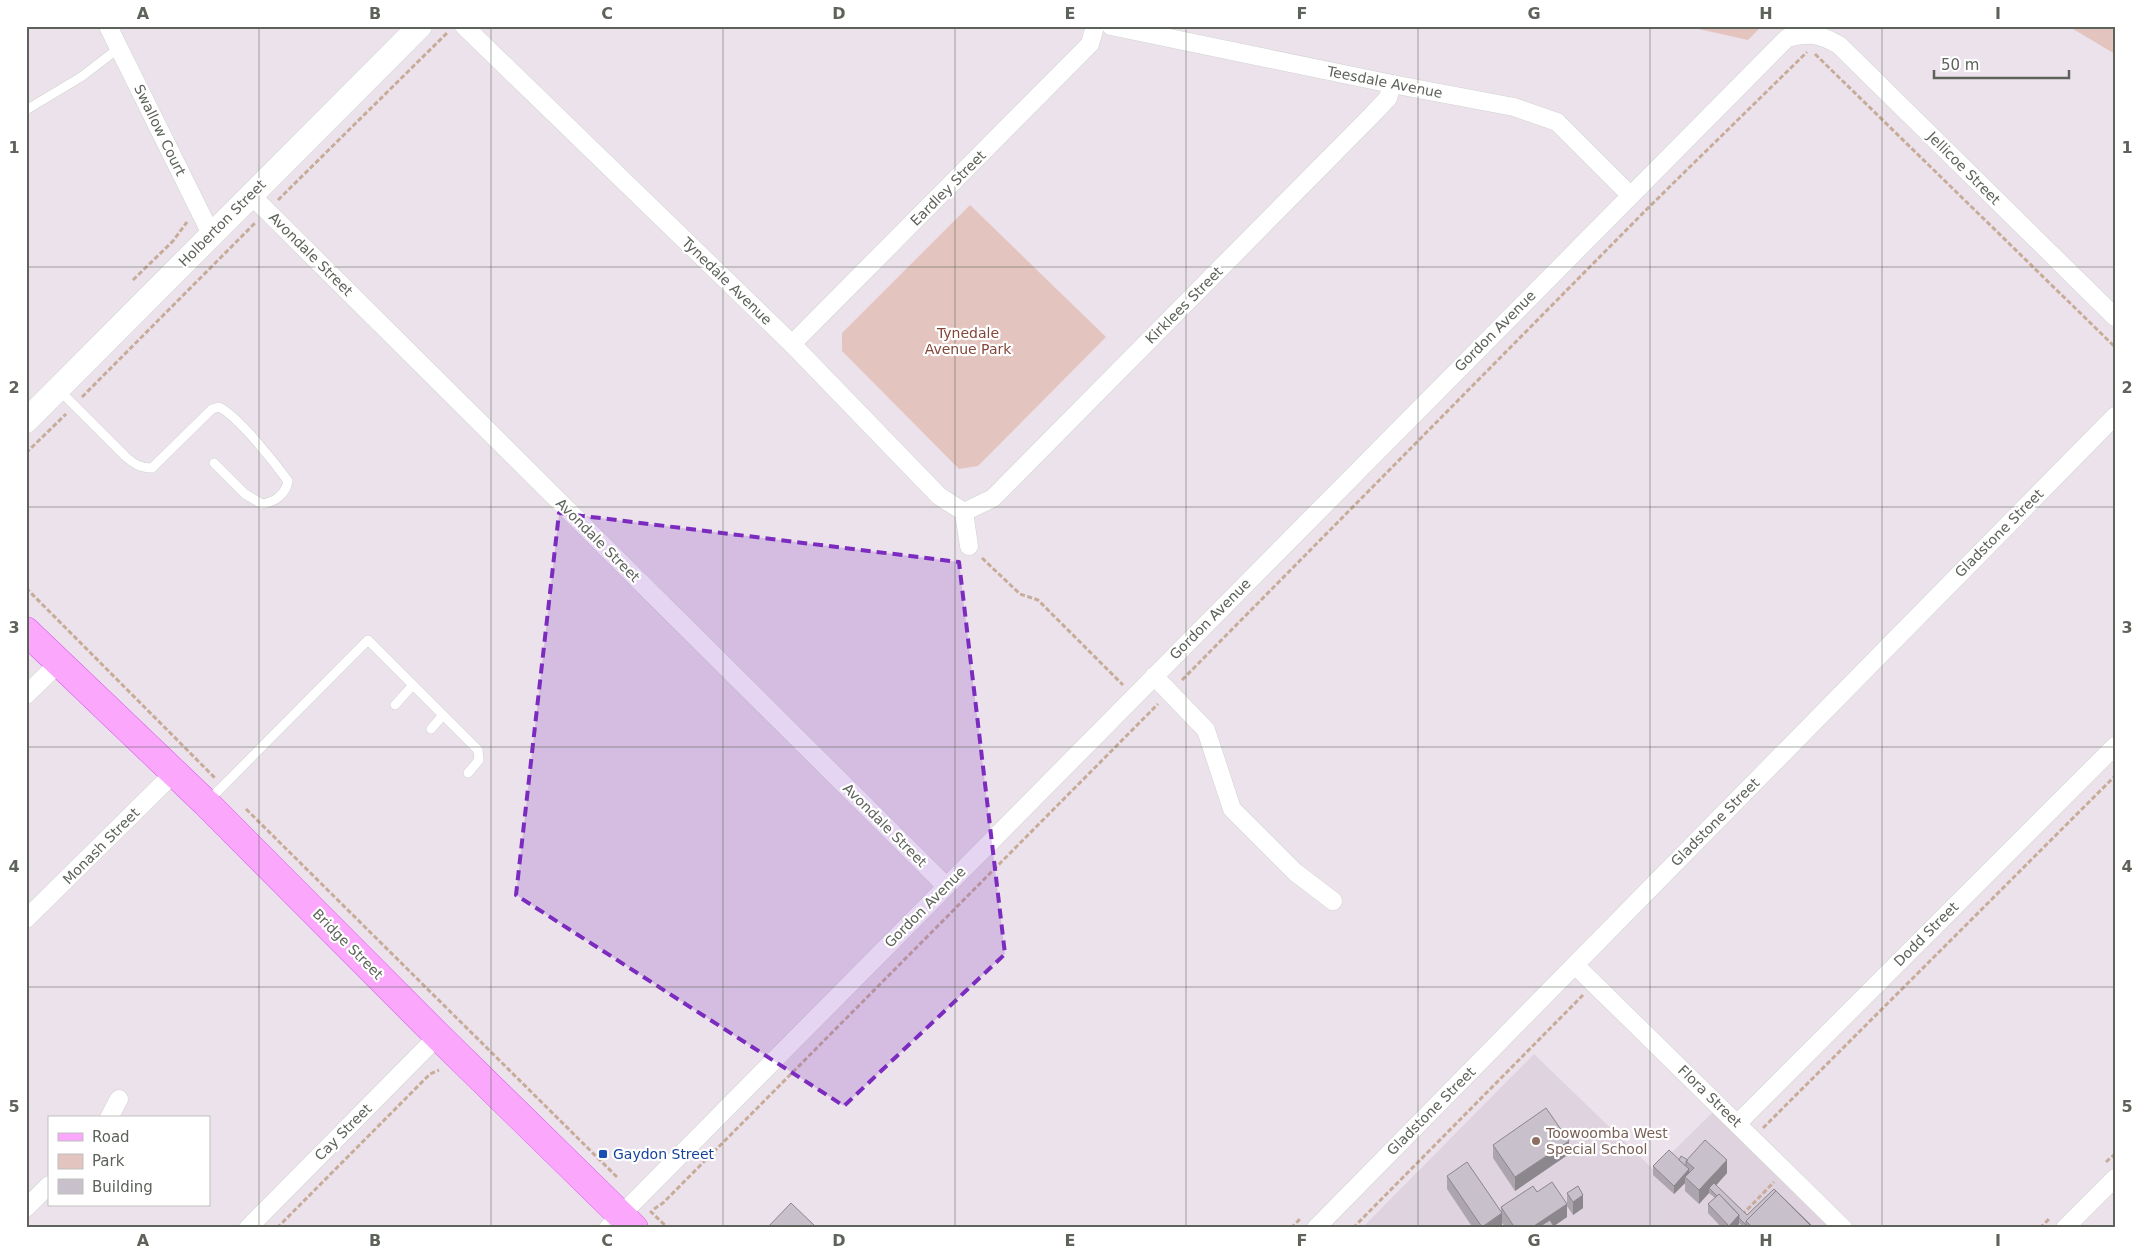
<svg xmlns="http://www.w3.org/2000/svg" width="2141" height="1254" font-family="'DejaVu Sans',sans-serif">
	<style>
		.education { fill: #ded3df }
		.green { fill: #e3c4bf }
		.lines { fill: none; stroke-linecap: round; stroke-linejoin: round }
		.lane-casing { stroke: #cfd4cd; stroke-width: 10 }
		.street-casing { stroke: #cfd4cd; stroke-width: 19 }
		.secondary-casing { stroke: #ced5cc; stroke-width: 25 }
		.primary-casing { stroke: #d75ceb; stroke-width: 29 }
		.path { stroke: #c7ac99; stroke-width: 3; stroke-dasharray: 5 2.5; stroke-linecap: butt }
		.lane { stroke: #fff; stroke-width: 9 }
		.street { stroke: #fff; stroke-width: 18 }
		.secondary { stroke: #fff; stroke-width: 24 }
		.primary { stroke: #faa7fc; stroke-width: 28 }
		.wall { fill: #aca5ae }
		.shaded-wall { fill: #8c868d }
		.building { fill: #c8c0ca; stroke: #8c868d }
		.marked { fill: #7b2cbf; fill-opacity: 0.2; stroke: #7b2cbf; stroke-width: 4; stroke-dasharray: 10 6; stroke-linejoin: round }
		.grid { fill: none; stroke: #5d625a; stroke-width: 1; stroke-opacity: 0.55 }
		.education-dot { fill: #8d6e63; stroke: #fff; stroke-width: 2 }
		.transit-dot { fill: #1a4fb4; stroke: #fff; stroke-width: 2 }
		.labels { text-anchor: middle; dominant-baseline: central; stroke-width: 4.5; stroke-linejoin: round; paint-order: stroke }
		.street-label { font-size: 14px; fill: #5d625a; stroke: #fff }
		.park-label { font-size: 14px; fill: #834638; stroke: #fff }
		.education-label { font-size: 14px; fill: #785e54; stroke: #fff; text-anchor: start }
		.transit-label { font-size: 14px; fill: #164399; stroke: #fff; text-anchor: start }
		.neatline { fill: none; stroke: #5d625a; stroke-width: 2 }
		.grid-label { font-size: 16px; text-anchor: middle; font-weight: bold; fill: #5d625a }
	</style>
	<rect width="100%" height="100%" fill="#ece2ec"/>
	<path class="education" d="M1534 1054 1654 1170 1713 1112 1832 1228H1362Z"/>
	<g class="green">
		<path d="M1685 26H1762L1748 40Z"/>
		<path d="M2068 26H2115V54Z"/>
		<path d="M970 205 1106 337 978 466 959 469 842 351V333Z"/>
	</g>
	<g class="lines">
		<defs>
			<g id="lane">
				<path d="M26 110 81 77 119 48"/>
				<path d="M59 390 125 456C134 464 140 468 152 468L212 409 219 407C238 416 275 463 288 481 286 494 275 502 262 504L245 494 214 463"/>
				<path d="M413 685 443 715 431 729"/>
				<path d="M443 715 478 750 479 760 468 773"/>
				<path d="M208 801 368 640 413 685 395 705"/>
			</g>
			<g id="street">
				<path d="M108 26 211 234"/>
				<path d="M464 26 792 344 939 496 964 512 969 546"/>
				<path d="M1111 26 1392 84 1514 107 1557 122 1630 195"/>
				<path d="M250 194 946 886"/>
				<path d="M792 344 1090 44 1095 26"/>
				<path d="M964 512 993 498 1370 117 1388 98 1392 84"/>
				<path d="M1154 676 1206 730 1232 809 1295 872 1333 901"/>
				<path d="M26 695 61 661"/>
				<path d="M26 919 175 772"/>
				<path d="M1575 965 1843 1228"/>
				<path d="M109 1118 119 1099"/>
				<path d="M1738 1123 2115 746"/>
				<path d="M26 1208 49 1185"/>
				<path d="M248 1228 438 1036"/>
				<path d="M608 1228 1787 38C1808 32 1820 34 1839 45L2115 317"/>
				<path d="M1316 1228 2115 416"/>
				<path d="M2065 1228 2115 1178"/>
			</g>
			<path id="secondary" d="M26 421 420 26"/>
			<path id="primary" d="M26 631 206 803 438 1036 634 1228"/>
		</defs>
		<use href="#lane" class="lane-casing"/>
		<use href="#street" class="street-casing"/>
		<use href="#secondary" class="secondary-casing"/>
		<use href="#primary" class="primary-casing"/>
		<g class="path">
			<path d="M1815 54 2115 347"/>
			<path d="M278 200 448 32"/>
			<path d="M133 280 173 241 187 222"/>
			<path d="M82 397 256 222"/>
			<path d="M26 453 66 414"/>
			<path d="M982 558 1020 594 1038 600 1123 685"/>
			<path d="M26 588 215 778"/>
			<path d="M1182 680 1646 210 1807 52"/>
			<path d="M246 809 618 1178"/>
			<path d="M1763 1128 2115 776"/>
			<path d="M2106 1162 2115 1154"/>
			<path d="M654 1209 663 1203 1158 704"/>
			<path d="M650 1211 668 1228"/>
			<path d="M1742 1215 1774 1182"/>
			<path d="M277 1228 430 1074 439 1070"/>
			<path d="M1291 1228 1300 1219"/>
			<path d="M1353 1228 1583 995"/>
			<path d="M2040 1228 2050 1218"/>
		</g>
		<use href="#lane" class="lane"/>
		<use href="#street" class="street"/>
		<use href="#secondary" class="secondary"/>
		<use href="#primary" class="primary"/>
	</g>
	<g class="wall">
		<path d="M1493 1145 1569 1154 1515 1191 1493 1158Z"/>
		<path d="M1679 1160H1688L1727 1173 1716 1185 1747 1215 1814 1228H1744L1739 1223V1224L1736 1228H1722L1708 1213V1204L1715 1198 1709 1193 1699 1204 1685 1191V1183L1674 1194 1653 1175V1166Z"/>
		<path d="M1447 1176 1501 1211V1207L1537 1192 1567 1217 1554 1226 1555 1228H1506L1502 1223V1227L1501 1228H1473L1447 1189Z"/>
		<path d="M1567 1193 1583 1208 1573 1215 1567 1206Z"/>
	</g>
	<g class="shaded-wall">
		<path d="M1569 1141V1154L1515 1191V1177Z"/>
		<path d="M1727 1160V1173L1712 1190 1709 1188V1193L1699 1204V1190Z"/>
		<path d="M1689 1169V1178L1685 1177V1183L1674 1194V1186Z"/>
		<path d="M1583 1195V1208L1573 1215V1202Z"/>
		<path d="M1567 1204V1217L1551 1228H1531Z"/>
		<path d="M1502 1213V1227L1501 1228H1482Z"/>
		<path d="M1739 1215V1224L1736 1228H1729V1226Z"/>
	</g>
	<g class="building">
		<path d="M1546 1108 1569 1141 1515 1177 1493 1145Z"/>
		<path d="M1705 1140 1727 1160 1699 1190 1685 1177 1694 1168 1686 1161Z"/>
		<path d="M1669 1150 1689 1169 1674 1186 1653 1166Z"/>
		<path d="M1681 1156 1688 1160 1686 1161V1166L1679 1160Z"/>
		<path d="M1467 1162 1502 1213 1482 1227 1447 1176Z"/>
		<path d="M1552 1182 1567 1204 1531 1228H1515L1501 1207 1533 1186 1537 1192Z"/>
		<path d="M1714 1183 1747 1215 1774 1189 1814 1228H1811V1226L1776 1191 1746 1221V1225L1739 1218V1215L1719 1194 1717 1196 1709 1188Z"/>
		<path d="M1578 1186 1583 1195 1573 1202 1567 1193Z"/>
		<path d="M1776 1191 1811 1226 1810 1228H1753L1746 1221Z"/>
		<path d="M1719 1194 1739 1215 1729 1226 1708 1204Z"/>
		<path d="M791 1203 816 1227 767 1228Z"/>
		<path d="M1550 1220 1555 1228H1537Z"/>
	</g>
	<path class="marked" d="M559 513 959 562 1005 954 844 1106 516 895Z"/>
	<path class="grid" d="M259 26V1228M491 26V1228M723 26V1228M955 26V1228M1186 26V1228M1418 26V1228M1650 26V1228M1882 26V1228M26 267H2115M26 507H2115M26 747H2115M26 987H2115"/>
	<circle class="education-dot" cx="1536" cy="1141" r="5"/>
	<rect class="transit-dot" x="598" y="1149" width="10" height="10" rx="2.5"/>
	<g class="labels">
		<g class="street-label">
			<text transform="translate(1385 82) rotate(11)">Teesdale Avenue</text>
			<text transform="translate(160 130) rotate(64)">Swallow Court</text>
			<text transform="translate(1964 168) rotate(45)">Jellicoe Street</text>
			<text transform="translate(948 188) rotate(-45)">Eardley Street</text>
			<text transform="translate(222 223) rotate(-45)">Holberton Street</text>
			<text transform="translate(311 254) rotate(45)">Avondale Street</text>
			<text transform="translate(727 281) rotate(44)">Tynedale Avenue</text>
			<text transform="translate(1184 305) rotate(-45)">Kirklees Street</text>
			<text transform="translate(1495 331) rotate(-45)">Gordon Avenue</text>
			<text transform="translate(1999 533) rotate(-45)">Gladstone Street</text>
			<text transform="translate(598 540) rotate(45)">Avondale Street</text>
			<text transform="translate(1210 619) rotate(-45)">Gordon Avenue</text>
			<text transform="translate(1715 822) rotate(-45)">Gladstone Street</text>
			<text transform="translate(885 825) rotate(45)">Avondale Street</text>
			<text transform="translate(101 846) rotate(-45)">Monash Street</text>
			<text transform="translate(925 907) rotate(-45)">Gordon Avenue</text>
			<text transform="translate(1926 934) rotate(-45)">Dodd Street</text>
			<text transform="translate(348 944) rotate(45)">Bridge Street</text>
			<text transform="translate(1710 1096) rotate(44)">Flora Street</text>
			<text transform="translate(1431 1111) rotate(-45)">Gladstone Street</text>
			<text transform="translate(343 1132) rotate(-45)">Cay Street</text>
		</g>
		<g class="park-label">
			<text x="968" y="333">Tynedale<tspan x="968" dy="16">Avenue Park</tspan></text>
		</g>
		<g class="education-label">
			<text x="1546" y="1133">Toowoomba West<tspan x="1546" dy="16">Special School</tspan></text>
		</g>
		<g class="transit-label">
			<text x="613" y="1154">Gaydon Street</text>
		</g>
	</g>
	<rect width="2141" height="1254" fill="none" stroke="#ffffff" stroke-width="55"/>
	<rect x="48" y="1116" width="162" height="90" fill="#ffffff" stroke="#bec0bd"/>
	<rect x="58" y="1133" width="25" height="8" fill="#faa7fc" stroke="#bec0bd"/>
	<text x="92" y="1142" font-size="15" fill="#5d625a">Road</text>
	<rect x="58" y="1154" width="25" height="15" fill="#e3c4bf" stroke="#bec0bd"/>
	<text x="92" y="1166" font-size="15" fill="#5d625a">Park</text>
	<rect x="58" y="1179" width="25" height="15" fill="#c8c0ca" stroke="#bec0bd"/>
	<text x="92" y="1192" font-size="15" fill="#5d625a">Building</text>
	<path d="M1934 70v8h135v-8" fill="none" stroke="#5d625a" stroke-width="2.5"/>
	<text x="1941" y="70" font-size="15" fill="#5d625a" stroke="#ffffff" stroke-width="4" paint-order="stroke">50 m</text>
	<rect x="28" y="28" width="2086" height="1198" class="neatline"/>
	<g class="grid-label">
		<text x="143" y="19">A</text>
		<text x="375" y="19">B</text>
		<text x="607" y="19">C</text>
		<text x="839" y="19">D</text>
		<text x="1070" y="19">E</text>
		<text x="1302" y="19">F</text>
		<text x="1534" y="19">G</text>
		<text x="1766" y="19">H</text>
		<text x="1998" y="19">I</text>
		<text x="14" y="153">1</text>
		<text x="2127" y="153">1</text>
		<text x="14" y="393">2</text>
		<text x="2127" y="393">2</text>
		<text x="14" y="633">3</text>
		<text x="2127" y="633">3</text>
		<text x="14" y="872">4</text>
		<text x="2127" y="872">4</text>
		<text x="14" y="1112">5</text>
		<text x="2127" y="1112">5</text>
		<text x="143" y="1246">A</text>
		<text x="375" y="1246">B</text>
		<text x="607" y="1246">C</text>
		<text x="839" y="1246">D</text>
		<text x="1070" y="1246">E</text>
		<text x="1302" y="1246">F</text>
		<text x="1534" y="1246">G</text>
		<text x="1766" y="1246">H</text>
		<text x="1998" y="1246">I</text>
	</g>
</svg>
